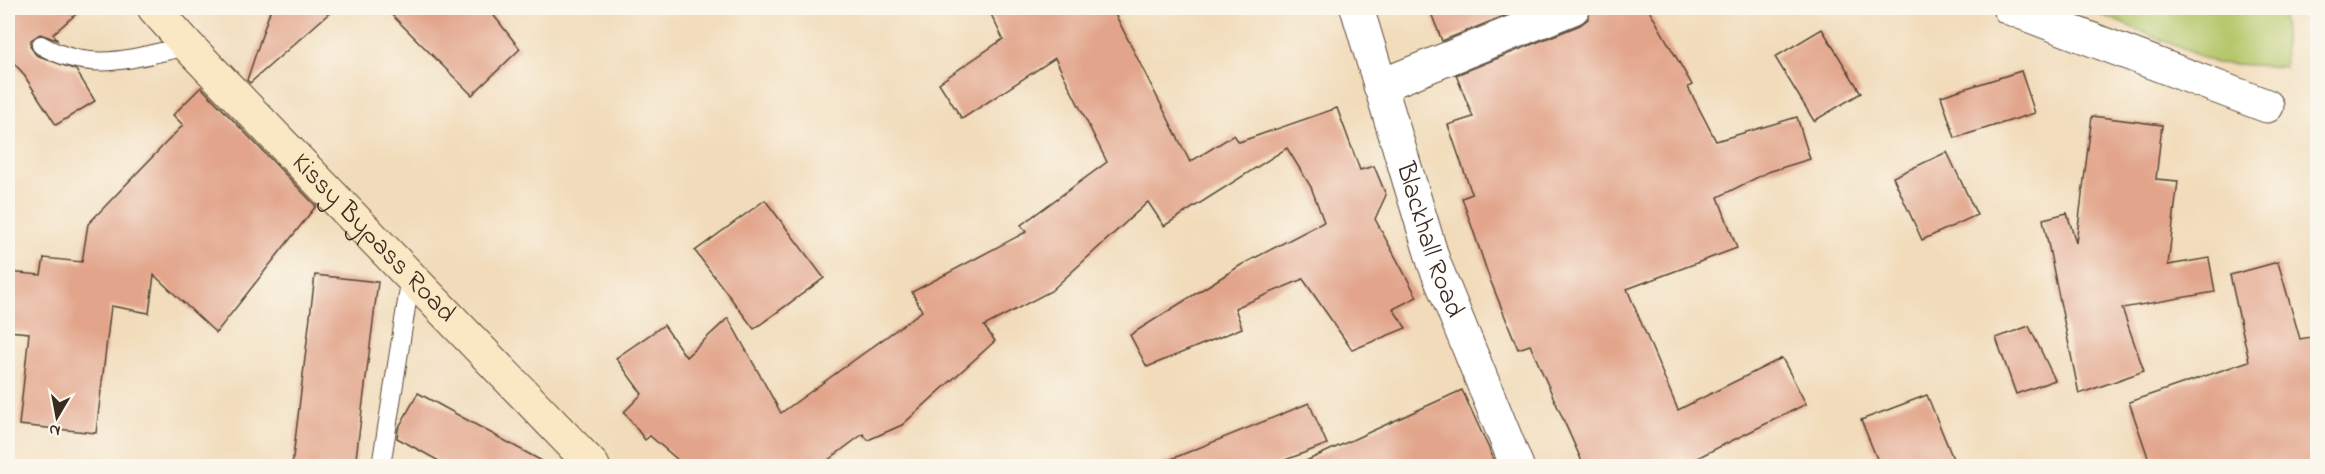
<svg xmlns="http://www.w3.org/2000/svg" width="2325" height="474" font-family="'Indie Flower',sans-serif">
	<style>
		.green { fill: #b4c76a; stroke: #787844; stroke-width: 1.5 }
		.building { fill: #e2a58b }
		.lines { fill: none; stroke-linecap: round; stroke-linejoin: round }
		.service-casing { stroke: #564535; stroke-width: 20 }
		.minor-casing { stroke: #564535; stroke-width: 35 }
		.tertiary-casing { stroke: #564535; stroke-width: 35 }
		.secondary-casing { stroke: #564535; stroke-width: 35 }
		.service { stroke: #fff; stroke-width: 18 }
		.minor { stroke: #fff; stroke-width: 33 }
		.tertiary { stroke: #fff; stroke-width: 33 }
		.secondary { stroke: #fae7c3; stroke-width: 33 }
		.labels { text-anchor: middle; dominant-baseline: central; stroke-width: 5; stroke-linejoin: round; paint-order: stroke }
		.street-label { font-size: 27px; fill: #3b2a1e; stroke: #fbf7ec }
	</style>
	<rect width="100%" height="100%" fill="#fbf7ec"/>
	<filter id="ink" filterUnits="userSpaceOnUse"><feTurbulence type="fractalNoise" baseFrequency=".0167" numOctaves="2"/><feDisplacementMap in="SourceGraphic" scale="12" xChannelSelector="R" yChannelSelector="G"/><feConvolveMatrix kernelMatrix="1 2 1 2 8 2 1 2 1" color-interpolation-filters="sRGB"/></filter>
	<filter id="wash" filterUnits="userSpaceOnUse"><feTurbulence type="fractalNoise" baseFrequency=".008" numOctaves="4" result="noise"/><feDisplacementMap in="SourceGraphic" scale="24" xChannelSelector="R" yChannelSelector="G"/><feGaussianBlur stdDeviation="1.35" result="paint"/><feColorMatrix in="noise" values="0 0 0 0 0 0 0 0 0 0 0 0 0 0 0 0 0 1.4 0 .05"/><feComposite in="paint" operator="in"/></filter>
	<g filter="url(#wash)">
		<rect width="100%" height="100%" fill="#f1dbba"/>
		<path class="green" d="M2086 8H2283L2285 67 2216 63Z"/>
		<g id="blocks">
			<g class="building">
				<path d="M8 8H83L53 34 57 40 40 34 31 40 30 46 36 55 76 70 95 101 56 125 22 72 8 57Z"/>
				<path d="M271 8H335L250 83 247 80Z"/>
				<path d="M385 8H488L520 49 472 95Z"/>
				<path d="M988 8H1112L1190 162 1234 135 1239 142 1337 108 1360 170 1374 166 1386 195 1375 219 1417 297 1393 309 1406 328 1352 350 1303 279 1235 308 1242 328 1147 367 1130 335 1241 265 1324 222 1311 187 1287 148 1164 226 1148 202 1051 291 984 326 995 341 902 425 868 440 863 434 820 466H685L650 436 645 440 624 412 642 394 616 358 664 325 686 357 728 318 781 413 922 311 912 292 1026 232 1021 225 1107 162 1055 58 962 119 939 83 1003 39Z"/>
				<path d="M1429 8H1524L1442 41Z"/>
				<path d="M1591 8H1648L1692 85 1688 87 1716 141 1797 117 1810 159 1768 172 1718 197 1737 248 1627 289 1678 410 1782 358 1806 404 1681 466H1584L1530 345 1518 349 1489 277 1462 198 1472 194 1448 125 1473 117 1456 75 1580 25 1588 19Z"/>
				<path d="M1822 29 1861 93 1814 121 1775 57Z"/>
				<path d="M2021 71 2035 113 1955 138 1941 96Z"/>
				<path d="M201 87 316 206 216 333 154 275 149 313 111 306 96 433 19 425 29 333 8 331V272L41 275 44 258 82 262 88 224 183 125 173 115Z"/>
				<path d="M2092 116 2162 125 2156 179 2178 181 2168 265 2209 258 2215 292 2122 308 2144 371 2079 394 2043 219 2067 213 2076 243Z"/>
				<path d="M1947 152 1977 215 1922 240 1893 177Z"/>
				<path d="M765 200 824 278 754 329 695 251Z"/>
				<path d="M2278 262 2300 339 2311 337 2318 369V466H2151L2129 402 2249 361 2230 275Z"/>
				<path d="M315 275 378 282 355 466H292Z"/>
				<path d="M2029 326 2055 380 2016 394 1996 338Z"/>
				<path d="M1462 390 1497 466H1295Z"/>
				<path d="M418 393 551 466H448L397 438 398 429Z"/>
				<path d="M1927 395 1956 466H1880L1861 420Z"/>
				<path d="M1309 403 1327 444 1270 466H1154Z"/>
			</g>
		</g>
	</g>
	<g filter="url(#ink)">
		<use href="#blocks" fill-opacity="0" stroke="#564535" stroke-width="1.5"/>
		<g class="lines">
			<defs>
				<g id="service">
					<path d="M41 45C93 75 134 57 188 46"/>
					<path d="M381 466 411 276"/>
				</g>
				<g id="minor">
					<path d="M2009 8 2267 106"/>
					<path d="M1380 86 1573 8"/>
				</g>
				<g id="tertiary">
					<path id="s1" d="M1357 8 1434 263 1517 466"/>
				</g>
				<g id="secondary">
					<path id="s2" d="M154 8 188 46 593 466"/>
				</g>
			</defs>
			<use href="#service" class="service-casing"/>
			<use href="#minor" class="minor-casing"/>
			<use href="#tertiary" class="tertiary-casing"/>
			<use href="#secondary" class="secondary-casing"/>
			<use href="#service" class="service"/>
			<use href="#minor" class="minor"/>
			<use href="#tertiary" class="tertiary"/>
			<use href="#secondary" class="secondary"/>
		</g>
	</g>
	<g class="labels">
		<g class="street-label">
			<text stroke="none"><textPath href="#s2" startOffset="318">Kissy Bypass Road</textPath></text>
			<text stroke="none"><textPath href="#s1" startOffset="243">Blackhall Road</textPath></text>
		</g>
	</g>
	<rect width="2325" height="474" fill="none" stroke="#fbf7ec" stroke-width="30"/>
	<g transform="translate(57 417) rotate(190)" stroke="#fbf7ec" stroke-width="4.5" paint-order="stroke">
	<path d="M0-4.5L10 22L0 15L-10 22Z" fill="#3b2a1e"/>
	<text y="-9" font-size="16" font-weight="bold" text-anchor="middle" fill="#3b2a1e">N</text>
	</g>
</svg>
